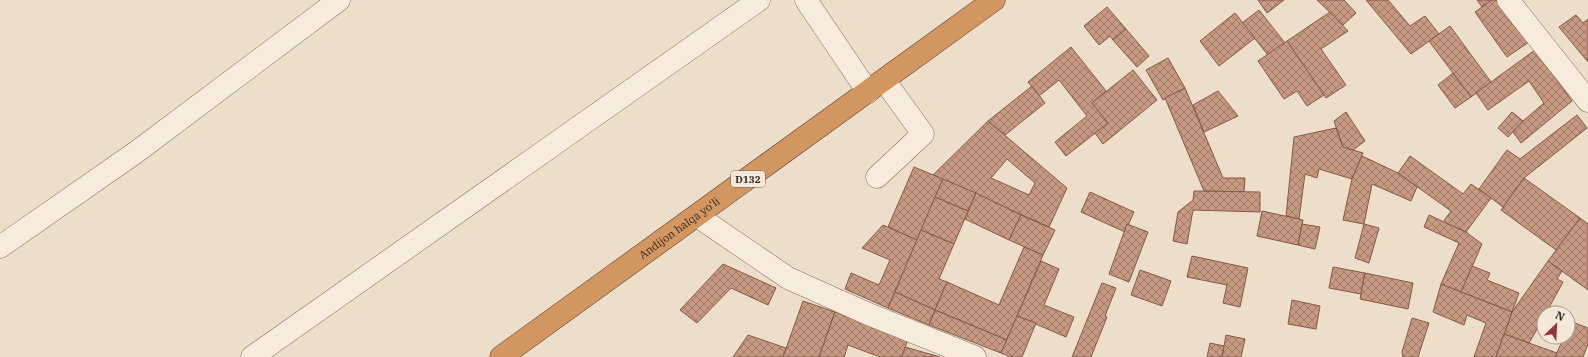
<svg xmlns="http://www.w3.org/2000/svg" width="1588" height="357" font-family="'IBM Plex Serif',serif">
	<style>
		.building { fill: url(#building-cross-hatch); stroke: #845947; fill-rule: evenodd }
		.lines { fill: none; stroke-linecap: round; stroke-linejoin: round }
		.minor-casing { stroke: #87705f; stroke-width: 23 }
		.highway-casing { stroke: #553f33; stroke-width: 23 }
		.minor { stroke: #f7ecdc; stroke-width: 22 }
		.highway { stroke: #d39661; stroke-width: 22 }
		.labels { text-anchor: middle; dominant-baseline: central; stroke-width: 3; stroke-linejoin: round; paint-order: stroke }
		.shield { fill: #f4e9d8; stroke: #706358; stroke-width: 1 }
		.shield-label { font-size: 10px; font-weight: bold; fill: #382a21 }
		.street-label { font-size: 11px; fill: #382a21; stroke: #f4e9d8 }
	</style>
	<defs>
		<pattern id="building-cross-hatch" width="8" height="8" patternUnits="userSpaceOnUse"><rect width="8" height="8" fill="#c79882"/><path d="M0 0l8 8M0 8l8-8" fill="none" stroke="#a37c6a"/></pattern>
	</defs>
	<rect width="100%" height="100%" fill="#ecdec9"/>
	<g class="building">
		<path d="M1258 0H1284L1267 13Z"/>
		<path d="M1317 0H1344L1356 13 1343 25Z"/>
		<path d="M1366 0H1388L1410 26 1425 16 1439 34 1411 54Z"/>
		<path d="M1477 0H1492L1482 7Z"/>
		<path d="M1492 0H1499L1529 42 1507 57 1475 12Z"/>
		<path d="M1107 7 1126 29 1113 40 1110 36 1099 45 1084 26Z"/>
		<path d="M1259 10 1285 43 1268 55 1242 23Z"/>
		<path d="M1330 12 1348 31 1321 49 1346 85 1326 98 1287 41Z"/>
		<path d="M1235 13 1255 38 1219 66 1200 41Z"/>
		<path d="M1576 15 1583 23 1588 19V62L1559 27Z"/>
		<path d="M1450 26 1491 82 1471 97 1429 41Z"/>
		<path d="M1126 29 1149 56 1137 67 1113 40Z"/>
		<path d="M1287 41 1324 95 1307 106 1297 91 1284 99 1258 61Z"/>
		<path d="M1071 47 1106 91 1092 103 1108 123 1066 156 1055 142 1087 116 1059 80 1039 96 1028 82Z"/>
		<path d="M1535 50 1572 101 1521 143 1513 132 1523 121 1544 103 1529 81 1488 110 1476 93Z"/>
		<path d="M1168 58 1185 88 1163 100 1146 70Z"/>
		<path d="M1133 70 1157 100 1103 144 1095 133 1108 123 1092 103Z"/>
		<path d="M1453 73 1471 97 1455 108 1438 85Z"/>
		<path d="M1032 86 1045 103 1005 135 988 121Z"/>
		<path d="M1185 88 1223 178H1245L1244 192 1204 191 1165 98Z"/>
		<path d="M1218 91 1238 116 1204 132 1193 105Z"/>
		<path d="M1346 112 1365 141 1353 150 1343 147 1334 121Z"/>
		<path d="M1512 112 1523 121 1508 137 1498 128Z"/>
		<path d="M1577 115 1587 128 1524 178 1503 207 1479 189 1507 150 1520 159Z"/>
		<path d="M988 121 1067 188 1049 227 933 175ZM1007 159 1035 183 1029 195 991 178Z"/>
		<path d="M1336 128 1343 147 1363 153 1352 179 1319 169 1317 178 1305 174 1299 219 1286 216 1294 137Z"/>
		<path d="M1362 156 1398 173 1417 187 1411 201 1372 184 1364 224 1343 220 1352 179Z"/>
		<path d="M1410 156 1463 194 1471 184 1491 198 1466 232 1443 222 1451 211 1398 173Z"/>
		<path d="M914 167 943 179 917 240 888 227Z"/>
		<path d="M1524 178 1580 218 1556 250 1501 210Z"/>
		<path d="M943 179 976 193 968 211 935 197Z"/>
		<path d="M1194 191 1260 192V212L1193 210 1187 244 1173 241 1178 212 1193 200Z"/>
		<path d="M1090 192 1134 212 1125 232 1081 212Z"/>
		<path d="M976 193 1021 215 1009 240 965 219Z"/>
		<path d="M935 197 968 211 954 244 921 230Z"/>
		<path d="M1262 211 1303 220 1298 245 1257 236Z"/>
		<path d="M1021 215 1055 230 1043 255 1009 240Z"/>
		<path d="M1429 215 1466 232 1482 244 1461 292 1441 284 1459 243 1424 227Z"/>
		<path d="M1580 218 1588 224V290L1548 261Z"/>
		<path d="M1127 224 1148 232 1129 282 1109 274Z"/>
		<path d="M1302 224 1320 227 1315 249 1298 245Z"/>
		<path d="M1364 224 1379 228 1369 263 1355 258Z"/>
		<path d="M883 225 917 240 888 308 845 289 851 273 879 285 890 260 862 248Z"/>
		<path d="M921 230 954 244 939 279 947 282 935 310 895 292Z"/>
		<path d="M1024 247 1043 255 1007 340 935 310 947 282 999 305Z"/>
		<path d="M1192 256 1248 268 1240 307 1223 303 1227 285 1187 277Z"/>
		<path d="M1041 261 1059 269 1044 305 1074 317 1066 337 1017 316Z"/>
		<path d="M1548 261 1562 271 1557 279 1563 282 1546 313H1544V317L1529 343 1504 334 1512 312Z"/>
		<path d="M723 264 776 288 768 305 731 288 697 323 680 310Z"/>
		<path d="M1472 266 1490 273 1487 280 1519 293 1512 312 1461 292Z"/>
		<path d="M1333 267 1365 273 1361 294 1329 288Z"/>
		<path d="M1140 270 1171 281 1162 306 1131 295Z"/>
		<path d="M1365 273 1413 283 1408 309 1360 299Z"/>
		<path d="M1102 283 1116 288 1105 316 1107 317 1091 357H1072Z"/>
		<path d="M1441 284 1512 312 1496 357H1474L1486 323 1467 315 1464 325 1433 312Z"/>
		<path d="M895 292 935 310 929 325 888 308Z"/>
		<path d="M1292 300 1320 306 1316 329 1288 324Z"/>
		<path d="M803 301 835 312 819 357H783Z"/>
		<path d="M935 310 1007 340 1001 353 929 325Z"/>
		<path d="M835 312 908 339 902 357H880L848 345 844 357H819Z"/>
		<path d="M1017 316 1036 323 1022 357H1011L1001 353Z"/>
		<path d="M1412 318 1429 323 1418 357H1403L1402 352Z"/>
		<path d="M1570 321 1588 328V344L1583 357H1555L1564 337H1568V326Z"/>
		<path d="M1504 334 1529 343 1557 353 1555 357H1496Z"/>
		<path d="M748 335 786 348 783 357H733Z"/>
		<path d="M1226 335 1245 339 1241 357H1222Z"/>
		<path d="M1210 343 1224 346 1222 357H1207Z"/>
		<path d="M905 347 940 357H902Z"/>
	</g>
	<g class="lines">
		<defs>
			<g id="minor">
				<path d="M806 0 868 92"/>
				<path d="M1508 0 1588 101"/>
				<path d="M877 177 923 134 884 80"/>
				<path d="M697 216 788 278 866 313 975 357"/>
				<path d="M0 247 135 153 339 0"/>
				<path d="M252 357 759 0"/>
			</g>
			<g id="highway">
				<path id="s1" d="M501 357 994 0"/>
			</g>
		</defs>
		<use href="#minor" class="minor-casing"/>
		<use href="#highway" class="highway-casing"/>
		<use href="#minor" class="minor"/>
		<use href="#highway" class="highway"/>
	</g>
	<g class="labels">
		<rect class="shield" x="731" y="171" width="34" height="16" rx="3"/>
		<g class="shield-label">
			<text x="748" y="179">D132</text>
		</g>
		<g class="street-label">
			<text stroke="none"><textPath href="#s1" startOffset="220">Andijon halqa yo‘li</textPath></text>
		</g>
	</g>
	<g transform="translate(1556 325) rotate(24)"><circle r="19" fill="#f4e9d8" stroke="#a99d8f"/>
	<path d="M0-3L7 15L0 10L-7 15Z" fill="#92333e"/>
	<text y="-6" font-size="11" font-weight="bold" text-anchor="middle" fill="#382a21">N</text>
	</g>
</svg>
